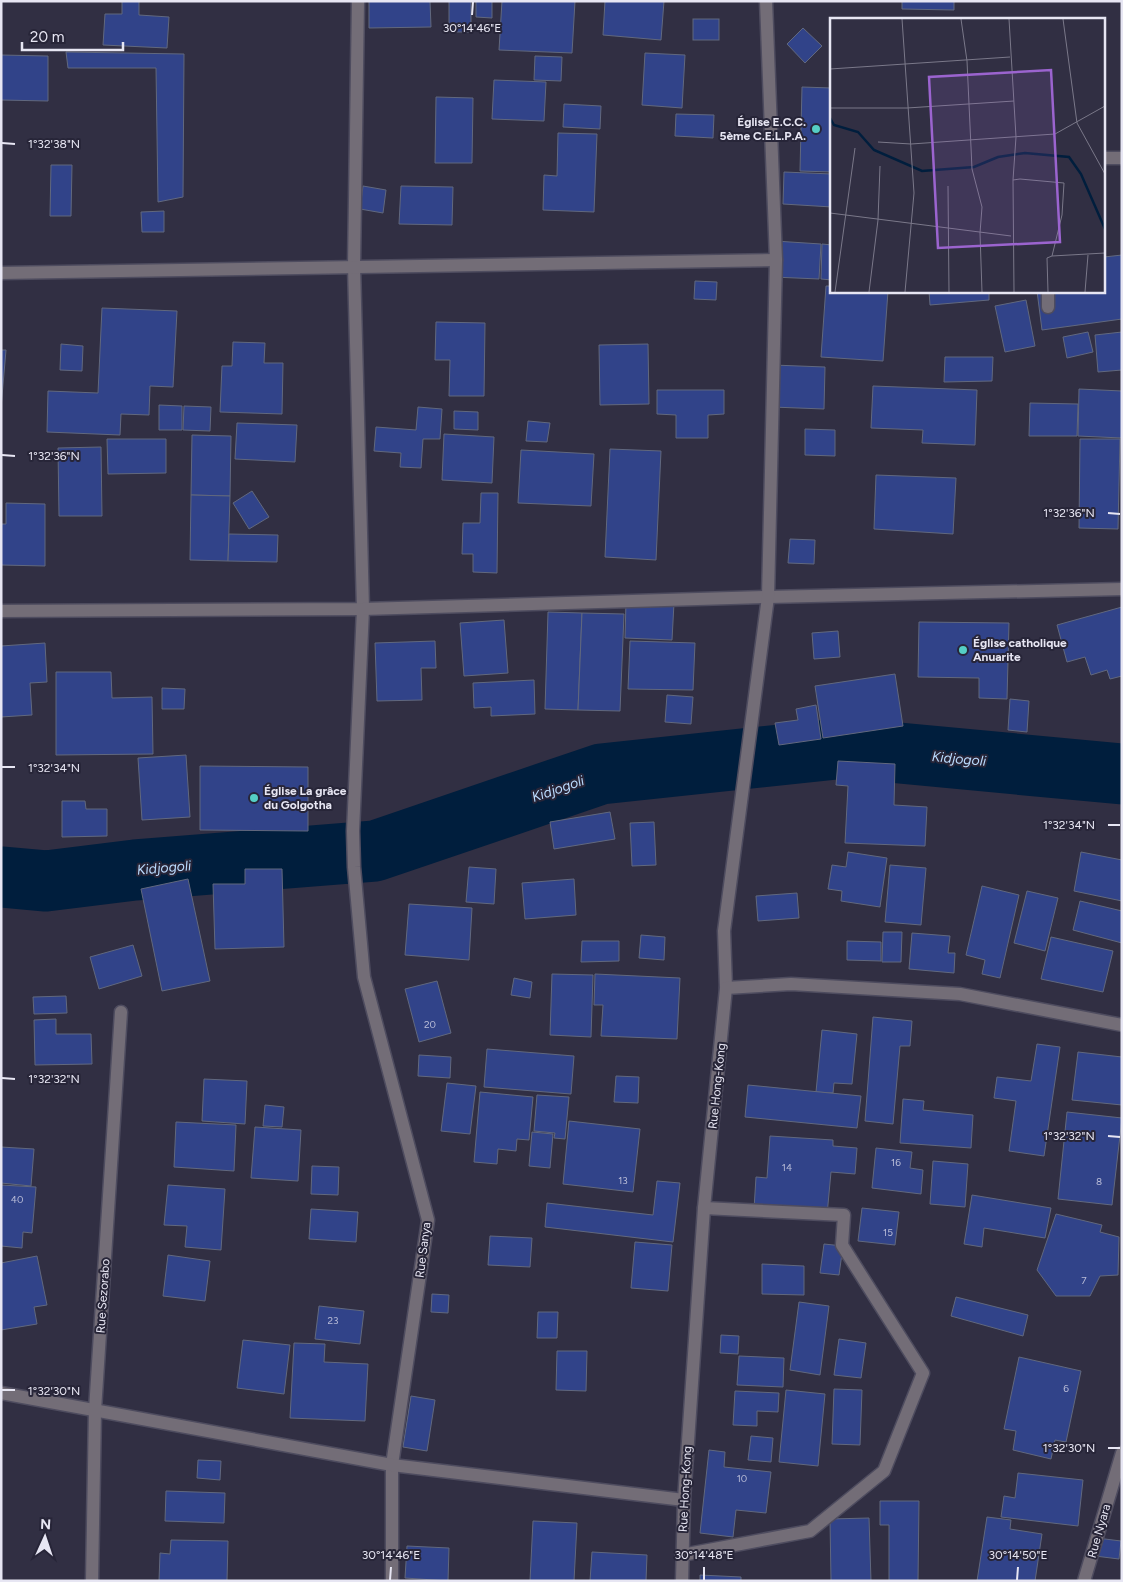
<svg xmlns="http://www.w3.org/2000/svg" width="1123" height="1582" font-family="Figtree,sans-serif">
	<style>
		.lines { fill: none; stroke-linecap: round; stroke-linejoin: round }
		.river { stroke: #001e3d; stroke-width: 61 }
		.building { fill: #314389; stroke: #61687e }
		.service-casing { stroke: #4e4c5f; stroke-width: 15 }
		.minor-casing { stroke: #4e4c5f; stroke-width: 15 }
		.service { stroke: #736d77; stroke-width: 12 }
		.minor { stroke: #736d77; stroke-width: 12 }
		.ticks { fill: none; stroke: #e7e6f3; stroke-width: 2 }
		.poi-dot { fill: #55cec5; stroke: #272538; stroke-width: 2 }
		.labels { text-anchor: middle; dominant-baseline: central; stroke-width: 4; stroke-linejoin: round; paint-order: stroke }
		.number-label { font-size: 10px; fill: #babdd8 }
		.poi-label { font-size: 12px; font-weight: bold; fill: #e7e6f3; stroke: #272538; text-anchor: start }
		.street-label { font-size: 12px; fill: #e7e6f3; stroke: #272538 }
		.water-label { font-size: 14px; font-style: italic; fill: #bbdcff; stroke: #272538 }
		.inset-river { fill: none; stroke: #001e3d; stroke-width: 2.5 }
		.inset-road { fill: none; stroke: #7a7889; stroke-width: 1 }
		.view { fill: #9b64cf; fill-opacity: 0.15; stroke: #9b64cf; stroke-width: 2.5 }
		.inset-edge { fill: none; stroke: #e7e6f3; stroke-width: 2.5 }
		.ticks-label { font-size: 12px; text-anchor: middle; fill: #e7e6f3; stroke: #272538; stroke-width: 4; stroke-linejoin: round; paint-order: stroke }
	</style>
	<rect width="100%" height="100%" fill="#312f43"/>
	<g class="lines">
		<path class="river" d="M1 877 46 881 135 870 375 851 601 774 846 748 1122 774"/>
	</g>
	<g class="building">
		<path d="M122 1H139V15L169 17 167 48 103 45 105 14H122Z"/>
		<path d="M369 1H430L431 27 369 28Z"/>
		<rect x="449" y="1" width="22" height="31"/>
		<path d="M476 1H492V18L476 17Z"/>
		<path d="M502 1H575L572 53 499 50Z"/>
		<path d="M605 1H664L661 40 603 35Z"/>
		<path d="M902 1H954V10L902 9Z"/>
		<rect x="693" y="19" width="26" height="21"/>
		<path d="M803 28 822 46 805 63 787 44Z"/>
		<path d="M66 52 184 54 183 197 158 202 156 68H68Z"/>
		<path d="M645 53 685 55 682 108 642 105Z"/>
		<path d="M1 55 48 56V101L1 100Z"/>
		<path d="M535 56 562 57 561 81 534 80Z"/>
		<path d="M494 80 546 82 544 121 492 119Z"/>
		<path d="M802 87 832 88V172L800 171Z"/>
		<path d="M436 97 473 98 472 163H435Z"/>
		<path d="M564 104 601 106 600 129 563 127Z"/>
		<path d="M676 114 714 115 713 138 675 136Z"/>
		<path d="M558 133 597 134 594 212 543 210 544 175 557 176Z"/>
		<path d="M51 165H72L71 216H50Z"/>
		<path d="M784 172 832 174V207L783 204Z"/>
		<path d="M363 186 386 190 383 213 360 209Z"/>
		<path d="M401 186 453 187 452 225 399 224Z"/>
		<path d="M164 211V232H142L141 212Z"/>
		<path d="M775 241 821 244 819 279 773 277Z"/>
		<path d="M822 244 832 245V280L821 279Z"/>
		<path d="M1122 255V319L1042 330 1037 291H1104V257Z"/>
		<path d="M695 281 717 282 716 300 694 299Z"/>
		<path d="M826 286H832V291H888L883 361 821 357Z"/>
		<path d="M929 291H989V300L930 305Z"/>
		<path d="M1026 300 1035 346 1005 352 995 306Z"/>
		<path d="M102 308 177 311 173 387 150 386 149 415 121 414 120 435 47 432 48 391 98 393Z"/>
		<path d="M436 322 485 323 484 396H449L450 360H435Z"/>
		<path d="M1088 332 1093 352 1067 358 1063 337Z"/>
		<path d="M1122 332V370L1098 372 1095 335Z"/>
		<path d="M233 342 265 343 264 363H283L282 414 220 412 222 366H232Z"/>
		<path d="M61 344 83 346 82 371 60 370Z"/>
		<path d="M648 344 649 404 600 405 599 345Z"/>
		<path d="M1 350H6L1 408Z"/>
		<path d="M945 357H993L992 381 944 382Z"/>
		<path d="M773 365 825 367 824 409 772 407Z"/>
		<path d="M873 386 977 390 975 445 922 443 923 430 871 428Z"/>
		<path d="M1079 389 1122 391V438L1078 436Z"/>
		<path d="M657 390H724V414L708 415V438H676V415L657 414Z"/>
		<path d="M1030 403 1078 404 1077 436H1029Z"/>
		<path d="M159 405 182 406V430H159Z"/>
		<path d="M184 406 211 407 210 431 183 430Z"/>
		<path d="M418 407 442 409 440 439H423L421 468 400 467 401 453 374 451 376 427 416 430Z"/>
		<path d="M454 411 478 412V430L454 429Z"/>
		<path d="M528 421 550 423 547 442 526 441Z"/>
		<path d="M237 423 297 425 295 462 235 459Z"/>
		<path d="M805 429 835 430V456L805 455Z"/>
		<path d="M444 434 494 437 492 483 442 480Z"/>
		<path d="M192 435 231 436 230 496 191 495Z"/>
		<path d="M107 439H166V473L108 474Z"/>
		<path d="M1080 439H1120L1118 529 1079 528Z"/>
		<path d="M101 447 102 516H59L58 448Z"/>
		<path d="M610 449 661 451 656 560 605 557Z"/>
		<path d="M521 450 594 454 591 506 518 503Z"/>
		<path d="M876 475 956 478 953 534 874 529Z"/>
		<path d="M252 491 269 517 249 529 233 503Z"/>
		<path d="M481 493H498L497 573 473 572V554H462L463 523H480Z"/>
		<path d="M191 495 230 496 228 561 190 560Z"/>
		<path d="M6 503 45 504V566L1 565V524H6Z"/>
		<path d="M229 534 278 535 277 562 228 561Z"/>
		<path d="M790 539 815 540 814 564 788 563Z"/>
		<path d="M626 602 674 603 672 640 625 638Z"/>
		<path d="M1122 607V676L1110 679 1107 670 1091 675 1085 657 1067 662 1057 625Z"/>
		<path d="M548 612 582 613 578 710 545 709Z"/>
		<path d="M582 613 624 614 620 711 578 710Z"/>
		<path d="M504 620 508 673 464 676 460 623Z"/>
		<path d="M919 622 1009 623 1007 699 979 698V678L918 677Z"/>
		<path d="M838 631 840 657 814 659 812 633Z"/>
		<path d="M435 641 436 668H421L422 700 377 701 375 643Z"/>
		<path d="M630 641 695 643 693 690 628 689Z"/>
		<path d="M45 643 47 682 30 683 32 715 1 717V646Z"/>
		<path d="M56 672H111L112 698 152 697 153 754 56 755Z"/>
		<path d="M895 674 903 726 823 738 815 686Z"/>
		<path d="M534 680 535 714 491 716V707L474 708 473 683Z"/>
		<path d="M162 688 185 689 184 709H162Z"/>
		<path d="M667 695 693 697 691 724 665 722Z"/>
		<path d="M1010 699 1029 701 1027 732 1008 730Z"/>
		<path d="M816 705 821 739 779 745 775 723 798 720 796 709Z"/>
		<path d="M186 755 190 817 142 820 138 758Z"/>
		<path d="M838 761 895 764 894 805 927 807 925 846 845 843 848 786 836 785Z"/>
		<path d="M200 766 308 767V831L200 830Z"/>
		<path d="M62 801H85L86 809H107V836L62 837Z"/>
		<path d="M610 812 615 839 554 849 550 822Z"/>
		<path d="M654 822 656 865 632 866 630 823Z"/>
		<path d="M848 852 887 858 880 907 841 901 842 891 828 889 832 865 846 867Z"/>
		<path d="M1081 852 1122 860V901L1074 891Z"/>
		<path d="M890 865 926 868 921 925 885 922Z"/>
		<path d="M469 867 496 869 494 904 466 902Z"/>
		<path d="M245 869H282L284 947 215 949 213 884H245Z"/>
		<path d="M188 879 210 981 162 991 141 889Z"/>
		<path d="M574 879 576 915 525 919 522 883Z"/>
		<path d="M982 886 1019 895 1000 978 982 974 985 960 966 955Z"/>
		<path d="M1027 891 1058 898 1045 951 1014 943Z"/>
		<path d="M797 893 799 918 758 921 756 896Z"/>
		<path d="M1080 901 1122 911V943L1073 930Z"/>
		<path d="M409 904 472 908 469 960 405 955Z"/>
		<path d="M883 932H902L901 962H882Z"/>
		<path d="M912 933 950 936 948 953H955L954 973 909 969Z"/>
		<path d="M641 935 665 937 664 960 639 958Z"/>
		<path d="M1051 937 1113 951 1103 992 1041 979Z"/>
		<path d="M582 941H619V961L581 962Z"/>
		<path d="M847 941 881 942V961L847 960Z"/>
		<path d="M133 945 142 976 99 989 90 957Z"/>
		<path d="M552 974 593 975 591 1037 550 1035Z"/>
		<path d="M595 974 680 978 677 1039 601 1036 603 1005H594Z"/>
		<path d="M514 978 532 982 530 998 511 995Z"/>
		<path d="M437 981 451 1033 419 1042 405 989Z"/>
		<path d="M66 996 67 1013 34 1014 33 997Z"/>
		<path d="M873 1017 912 1021 910 1046H900L893 1124 865 1121Z"/>
		<path d="M56 1019V1034H91L92 1064 35 1065 34 1020Z"/>
		<path d="M822 1030 857 1034 852 1084 834 1083 833 1093 816 1092Z"/>
		<path d="M1037 1044 1060 1047 1044 1156 1009 1151 1016 1101 994 1098 997 1077 1031 1081Z"/>
		<path d="M487 1049 574 1056 571 1094 484 1087Z"/>
		<path d="M1078 1052 1122 1057V1105L1072 1100Z"/>
		<path d="M419 1055 451 1057 450 1078 418 1076Z"/>
		<path d="M616 1076 639 1077 638 1103 614 1102Z"/>
		<path d="M204 1079 247 1081 245 1124 202 1121Z"/>
		<path d="M447 1083 476 1086 470 1134 441 1131Z"/>
		<path d="M748 1085 861 1096 857 1128 745 1117Z"/>
		<path d="M480 1092 533 1097 529 1140 517 1139 516 1151 498 1149 497 1164 474 1162Z"/>
		<path d="M537 1095 569 1097 565 1139 554 1138 555 1133 534 1131Z"/>
		<path d="M903 1099 924 1101 923 1110 973 1115 971 1148 900 1143Z"/>
		<path d="M265 1105 284 1107 282 1127 263 1126Z"/>
		<path d="M1067 1112 1122 1118 1112 1205 1058 1199Z"/>
		<path d="M569 1121 640 1129 633 1192 563 1184Z"/>
		<path d="M176 1122 236 1125 234 1171 174 1167Z"/>
		<path d="M255 1127 301 1130 298 1181 251 1178Z"/>
		<path d="M532 1132 553 1134 550 1168 529 1166Z"/>
		<path d="M770 1136 833 1140V1146L857 1148 855 1174 831 1172 827 1215 754 1209 756 1177 767 1178Z"/>
		<path d="M1 1147 34 1149 31 1186 1 1183Z"/>
		<path d="M876 1148 912 1152 910 1168 923 1170 921 1194 872 1188Z"/>
		<path d="M933 1161 968 1164 965 1207 930 1204Z"/>
		<path d="M312 1166 339 1167 338 1195 311 1194Z"/>
		<path d="M657 1181 680 1183 673 1242 545 1227 547 1203 653 1215Z"/>
		<path d="M1 1185 36 1187 32 1233 23 1232 22 1248 1 1246Z"/>
		<path d="M168 1185 225 1189 221 1250 185 1247 187 1226 164 1225Z"/>
		<path d="M972 1195 1051 1208 1045 1238 984 1228 982 1247 964 1244Z"/>
		<path d="M862 1208 899 1212 895 1245 858 1241Z"/>
		<path d="M311 1209 358 1212 356 1242 309 1239Z"/>
		<path d="M1056 1214 1102 1225 1100 1232 1119 1237 1118 1275 1100 1276 1090 1296H1056L1037 1270Z"/>
		<path d="M490 1236 532 1238 530 1267 488 1265Z"/>
		<path d="M635 1242 672 1245 668 1291 631 1288Z"/>
		<path d="M824 1244 843 1246 839 1275 820 1273Z"/>
		<path d="M168 1255 210 1261 205 1301 163 1296Z"/>
		<path d="M37 1256 47 1305 34 1307 37 1324 1 1330V1263Z"/>
		<path d="M762 1264 804 1266V1295L762 1294Z"/>
		<path d="M432 1294 449 1295 448 1313 431 1312Z"/>
		<path d="M956 1297 1028 1315 1023 1336 951 1316Z"/>
		<path d="M799 1302 829 1306 820 1375 790 1370Z"/>
		<path d="M319 1306 364 1311 360 1344 315 1339Z"/>
		<path d="M538 1312H558L557 1338H537Z"/>
		<path d="M721 1335 739 1336 738 1354 720 1353Z"/>
		<path d="M839 1339 866 1343 861 1378 834 1375Z"/>
		<path d="M243 1340 290 1345 284 1394 237 1388Z"/>
		<path d="M294 1343 325 1344 324 1362 368 1364 365 1421 290 1418Z"/>
		<path d="M557 1351H587L586 1391 556 1390Z"/>
		<path d="M739 1356 784 1358 783 1387 737 1385Z"/>
		<path d="M1019 1357 1081 1371 1066 1442 1055 1440 1051 1459 1013 1450 1016 1431 1004 1429Z"/>
		<path d="M834 1389 862 1390 860 1445 832 1444Z"/>
		<path d="M786 1390 825 1394 818 1466 779 1462Z"/>
		<path d="M735 1391 779 1393 778 1412 757 1411V1426L733 1425Z"/>
		<path d="M411 1396 435 1400 427 1451 403 1447Z"/>
		<path d="M751 1436 773 1438 771 1462 748 1460Z"/>
		<path d="M709 1450 725 1452 724 1467 771 1472 766 1513 736 1510 733 1537 700 1533Z"/>
		<path d="M198 1460 221 1461 220 1480 197 1478Z"/>
		<path d="M1018 1473 1083 1480 1078 1526 1001 1517 1004 1496 1015 1498Z"/>
		<path d="M166 1491 225 1493 224 1523 165 1521Z"/>
		<path d="M880 1501H919L918 1581H889V1525H880Z"/>
		<path d="M987 1517 1011 1520 1010 1529 1042 1534 1035 1581H977Z"/>
		<path d="M869 1518 871 1581H831L830 1519Z"/>
		<path d="M533 1521 577 1523 574 1581H530Z"/>
		<path d="M1097 1538 1121 1541 1119 1559 1095 1556Z"/>
		<path d="M171 1540 228 1541 227 1581H159L160 1553 170 1554Z"/>
		<path d="M407 1546 449 1548 448 1581 405 1578Z"/>
		<path d="M592 1552 647 1555 646 1581H590Z"/>
		<path d="M700 1575 741 1577V1581H700Z"/>
	</g>
	<g class="lines">
		<defs>
			<g id="service">
				<path d="M1104 158H1122"/>
				<path d="M1048 307V291"/>
				<path d="M682 1555 810 1531 884 1471 923 1373 842 1245 844 1215 704 1208"/>
			</g>
			<g id="minor">
				<path d="M358 1 354 266 363 609 353 831 354 867 364 977 428 1220 392 1465V1581"/>
				<path d="M1 273 776 260"/>
				<path d="M1 611 363 609 768 597 1122 589"/>
				<path d="M726 988 724 931 768 597 776 260 766 1"/>
				<path d="M1 1393 392 1465 684 1500"/>
				<path d="M92 1581 95 1410 121 1012"/>
				<path d="M682 1581 684 1500 704 1208 726 988 791 984 960 994 1122 1025"/>
				<path d="M1084 1581 1122 1453"/>
			</g>
		</defs>
		<use href="#service" class="service-casing"/>
		<use href="#minor" class="minor-casing"/>
		<use href="#service" class="service"/>
		<use href="#minor" class="minor"/>
	</g>
	<path class="ticks" d="M472 15 473 2M2 143 15 144M2 455 15 456M1108 513 1120 514M2 767H15M1108 825H1120M2 1078 15 1079M1108 1136 1120 1137M2 1390H15M1108 1448H1120M390 1580 391 1567M704 1580V1567M1017 1580 1018 1567"/>
	<g class="poi-dot">
		<circle cx="816" cy="129" r="5"/>
		<circle cx="963" cy="650" r="5"/>
		<circle cx="254" cy="798" r="5"/>
	</g>
	<g class="labels">
		<g class="number-label">
			<text x="430" y="1024">20</text>
			<text x="896" y="1162">16</text>
			<text x="787" y="1167">14</text>
			<text x="623" y="1180">13</text>
			<text x="1099" y="1181">8</text>
			<text x="17" y="1199">40</text>
			<text x="888" y="1232">15</text>
			<text x="1084" y="1280">7</text>
			<text x="333" y="1320">23</text>
			<text x="1066" y="1388">6</text>
			<text x="742" y="1478">10</text>
		</g>
		<g class="poi-label">
			<text x="806" y="122" text-anchor="end">Église E.C.C.<tspan x="806" dy="14">5ème C.E.L.P.A.</tspan></text>
			<text x="973" y="643">Église catholique<tspan x="973" dy="14">Anuarite</tspan></text>
			<text x="264" y="791">Église La grâce<tspan x="264" dy="14">du Golgotha</tspan></text>
		</g>
		<g class="street-label">
			<text transform="translate(717 1086) rotate(-84)">Rue Hong-Kong</text>
			<text transform="translate(423 1250) rotate(-83)">Rue Sanya</text>
			<text transform="translate(103 1296) rotate(-86)">Rue Sezorabo</text>
			<text transform="translate(685 1489) rotate(-87)">Rue Hong-Kong</text>
			<text transform="translate(1099 1531) rotate(-74)">Rue Nyara</text>
		</g>
		<g class="water-label">
			<text transform="translate(959 759) rotate(5)">Kidjogoli</text>
			<text transform="translate(558 789) rotate(-19)">Kidjogoli</text>
			<text transform="translate(164 868) rotate(-5)">Kidjogoli</text>
		</g>
	</g>
	<g transform="translate(830 18)">
		<rect width="275" height="275" fill="#312f43"/>
		<path class="inset-river" d="M0 100 4 107 28 114 44 132 92 153 144 149 168 139 195 135 239 139 251 156 275 211"/>
		<path class="inset-road" d="M72 1 84 175 75 274M131 1 137 43 142 151 152 189 150 215 152 274M179 1 186 119 183 162M233 1 247 105 275 156M0 51 180 39M0 90H77L184 83M48 124 81 126 225 116 275 88M118 168 119 274M0 195 181 218M222 238 275 235M5 274 25 130M39 274 48 202 50 148M184 274 183 162 190 161 234 165 232 197 222 238 217 240 218 274M255 274 258 237"/>
		<path class="view" d="M221 52 230 224 108 230 99 59Z"/>
		<rect width="275" height="275" class="inset-edge"/>
	</g>
	<g class="ticks-label">
		<text x="472" y="32">30°14'46"E</text>
		<text x="54" y="148">1°32'38"N</text>
		<text x="54" y="460">1°32'36"N</text>
		<text x="1069" y="517">1°32'36"N</text>
		<text x="54" y="772">1°32'34"N</text>
		<text x="1069" y="829">1°32'34"N</text>
		<text x="54" y="1083">1°32'32"N</text>
		<text x="1069" y="1140">1°32'32"N</text>
		<text x="54" y="1395">1°32'30"N</text>
		<text x="1069" y="1452">1°32'30"N</text>
		<text x="391" y="1559">30°14'46"E</text>
		<text x="704" y="1559">30°14'48"E</text>
		<text x="1018" y="1559">30°14'50"E</text>
	</g>
	<rect width="1123" height="1582" fill="none" stroke="#e7e6f3" stroke-width="5"/>
	<g transform="translate(45 1537) rotate(3)" stroke="#272538" stroke-width="4" paint-order="stroke">
	<path d="M0-4L9 19L0 12L-9 19Z" fill="#e7e6f3"/>
	<text y="-8" font-size="14" font-weight="bold" text-anchor="middle" fill="#e7e6f3">N</text>
	</g>
	<path d="M22 42v8h101v-8" fill="none" stroke="#e7e6f3" stroke-width="2.5"/>
	<text x="30" y="42" font-size="15" fill="#e7e6f3" stroke="#272538" stroke-width="4" paint-order="stroke">20 m</text>
</svg>
